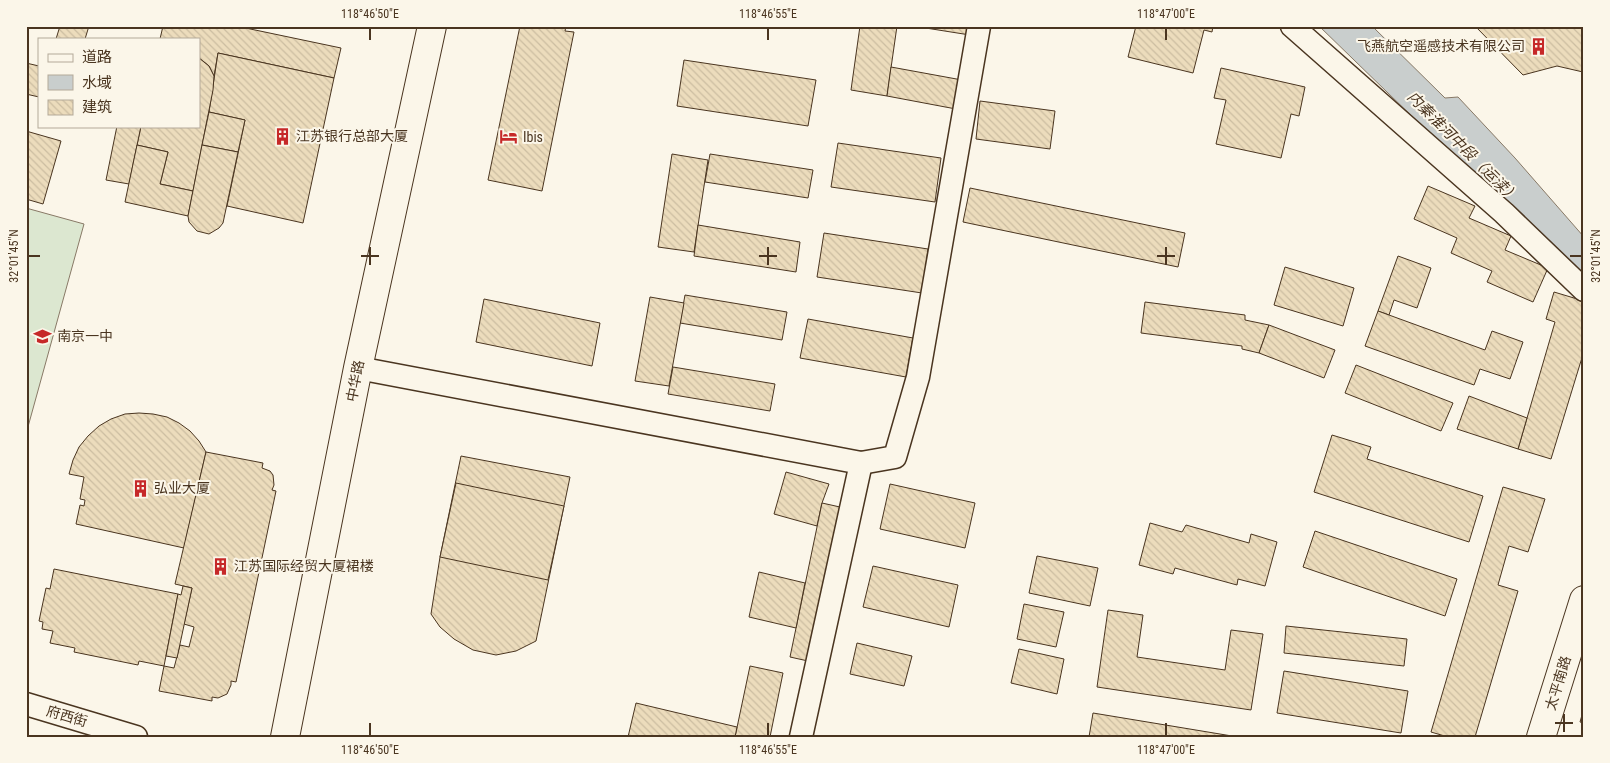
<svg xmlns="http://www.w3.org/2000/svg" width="1610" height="763" font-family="'Roboto Condensed','Noto Sans SC',sans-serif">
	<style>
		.pitch { fill: #dce7d0; stroke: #887966 }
		.water { fill: #c9cecd; stroke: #887966 }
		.building { fill: url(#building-back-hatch); stroke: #4a3520 }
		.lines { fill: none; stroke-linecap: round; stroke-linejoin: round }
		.minor-casing { stroke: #4a3520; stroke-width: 25 }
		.major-casing { stroke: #4a3520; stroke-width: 30 }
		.minor { stroke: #fbf6e9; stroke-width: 22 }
		.major { stroke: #fbf6e9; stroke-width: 28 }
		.ticks { fill: none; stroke: #4a3520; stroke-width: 2 }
		.labels { text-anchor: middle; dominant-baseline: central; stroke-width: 4; stroke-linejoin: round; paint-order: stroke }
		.poi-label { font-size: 14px; fill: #4a3520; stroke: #fbf6e9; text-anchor: start }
		.street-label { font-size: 14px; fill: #4a3520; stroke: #fbf6e9 }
		.water-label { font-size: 15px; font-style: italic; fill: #4a3520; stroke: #fbf6e9 }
		.neatline { fill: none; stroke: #4a3520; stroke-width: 2 }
		.ticks-label { font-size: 12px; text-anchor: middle; fill: #4a3520 }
	</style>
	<defs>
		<pattern id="building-back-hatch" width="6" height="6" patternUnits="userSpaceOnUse" patternTransform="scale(1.25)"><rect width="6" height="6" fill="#ecdcbc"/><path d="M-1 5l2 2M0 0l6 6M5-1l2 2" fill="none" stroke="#ccbda1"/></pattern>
	</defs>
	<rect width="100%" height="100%" fill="#fbf6e9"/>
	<path class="pitch" d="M26 208 84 224 26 434Z"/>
	<path class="water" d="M1319 26H1372L1445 98 1458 97 1515 158 1584 237V286L1560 260Z"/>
	<g class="building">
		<path d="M60 26H89L85 39H56Z"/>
		<path d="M163 26H236L341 48 334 78 218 53 214 76 209 66 199 58V39H160Z"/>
		<path d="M520 26H566L565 31 574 32 542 191 488 180Z"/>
		<path d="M860 26H897L887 96 851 90Z"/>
		<path d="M913 26H971L970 35Z"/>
		<path d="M1136 26H1213L1212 32 1204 30 1193 73 1128 57Z"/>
		<path d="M1475 26H1584L1583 72 1557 66 1523 75Z"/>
		<path d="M218 53 334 78 303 223 227 206 245 120 209 112Z"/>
		<path d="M199 58 209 66 214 76 213 90 193 191 160 184 168 152 137 145 141 126H199Z"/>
		<path d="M684 60 816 80 808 126 677 106Z"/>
		<path d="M26 63 39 66V97L26 94Z"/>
		<path d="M891 67 962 80 956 109 887 96Z"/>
		<path d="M1221 68 1305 87 1299 116 1291 114 1281 158 1216 144 1226 100 1214 98Z"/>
		<path d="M980 101 1055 111 1050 149 976 139Z"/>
		<path d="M209 112 245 120 238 152 202 145Z"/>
		<path d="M117 126H141L129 184 106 180Z"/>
		<path d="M26 131 61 141 43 204 26 199Z"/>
		<path d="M838 143 941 158 935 202 831 187Z"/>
		<path d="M137 145 168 152 160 184 193 191 188 216 125 202Z"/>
		<path d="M202 145 238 152 223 223 219 228 209 234 197 231 189 222 188 216Z"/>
		<path d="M672 154 708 160 694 252 658 247Z"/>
		<path d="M710 154 813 170 808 198 705 182Z"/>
		<path d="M1428 186 1475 206 1469 218 1511 236 1505 250 1548 268 1533 302 1487 282 1492 271 1451 253 1457 238 1414 219Z"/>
		<path d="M970 188 1185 233 1178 267 963 222Z"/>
		<path d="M698 225 800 242 796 272 694 256Z"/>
		<path d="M824 233 928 249 922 293 817 277Z"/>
		<path d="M1398 256 1431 268 1417 308 1394 300 1389 315 1378 311Z"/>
		<path d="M1285 267 1354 288 1343 326 1274 305Z"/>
		<path d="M1554 292 1584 301V351L1551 459 1518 449 1555 322 1546 319Z"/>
		<path d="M685 295 787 312 782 340 680 323Z"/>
		<path d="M650 297 684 303 669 386 635 381Z"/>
		<path d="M484 299 600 323 592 366 476 342Z"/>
		<path d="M1145 302 1245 315V320L1269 325 1259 353 1242 349V346L1141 333Z"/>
		<path d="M1378 311 1485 350 1492 331 1523 342 1510 379 1480 369 1474 385 1365 346Z"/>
		<path d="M808 319 913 338 906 377 800 358Z"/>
		<path d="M1269 325 1335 350 1324 378 1259 353Z"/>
		<path d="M1356 365 1453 403 1441 431 1345 393Z"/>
		<path d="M673 367 775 384 770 411 668 394Z"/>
		<path d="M1469 396 1527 418 1518 449 1457 429Z"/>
		<path d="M139 413 153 414 167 417 179 423 190 431 199 441 206 452 184 548 76 524 80 505 84 506 85 500 80 499 84 477 69 474 73 460 79 447 88 436 99 426 111 419 125 414Z"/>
		<path d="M1332 435 1371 447 1367 459 1483 496 1469 542 1314 492Z"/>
		<path d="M206 452 263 463 262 468 270 471 273 475 274 485 272 490 276 491 236 682 231 681V685L227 694 218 698 212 697V701L159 691 164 666 174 668 180 645 189 647 194 627 184 624 192 588 175 584Z"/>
		<path d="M461 456 570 477 536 641 516 651 496 655 473 650 454 639 440 627 431 614 440 557Z"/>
		<path d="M786 472 829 484 822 503 817 526 774 514Z"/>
		<path d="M456 483 564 506 548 580 440 557Z"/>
		<path d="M890 484 975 503 965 548 880 529Z"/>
		<path d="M1503 487 1545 499 1528 552 1509 546 1498 585 1518 591 1475 737H1448L1431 732Z"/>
		<path d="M822 503 840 507 808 661 790 657Z"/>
		<path d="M1150 523 1182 532 1186 525 1249 543 1251 534 1277 542 1265 586 1238 579 1237 585 1175 568 1173 574 1139 565Z"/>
		<path d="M1315 531 1457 579 1445 616 1303 567Z"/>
		<path d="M1037 556 1098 568 1090 606 1029 593Z"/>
		<path d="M873 566 958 585 949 627 863 607Z"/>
		<path d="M54 569 178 594 164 666 139 661 138 665 74 652 75 648 50 643 53 631 42 629 43 622 39 621 46 588 50 589Z"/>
		<path d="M759 572 805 583 796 628 749 617Z"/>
		<path d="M183 586 192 588 177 658 166 656 178 594 181 595Z"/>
		<path d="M1024 604 1064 612 1056 647 1017 639Z"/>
		<path d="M1108 610 1143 615 1137 657 1225 670 1231 630 1263 634 1251 710 1097 687Z"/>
		<path d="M1286 626 1407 639 1404 666 1284 653Z"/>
		<path d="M857 643 912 656 904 686 850 674Z"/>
		<path d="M1019 649 1064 659 1057 694 1011 683Z"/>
		<path d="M750 666 783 673 770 737H735Z"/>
		<path d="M1284 671 1408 691 1401 733 1277 713Z"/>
		<path d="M636 703 737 727 735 737H628Z"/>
		<path d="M1584 708V723L1580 722Z"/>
		<path d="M1093 713 1238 737H1089Z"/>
	</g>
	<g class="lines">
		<defs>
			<g id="minor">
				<path d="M1292 26 1504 213 1584 290"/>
				<path d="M358 368 861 463 895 457 918 377 979 26"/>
				<path d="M26 704 136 737"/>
				<path d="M801 737 861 463"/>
			</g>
			<g id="major">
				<path d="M285 737 358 368 432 26"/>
				<path d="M1541 737 1584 600"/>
			</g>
		</defs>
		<use href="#minor" class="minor-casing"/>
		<use href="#major" class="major-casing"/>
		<use href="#minor" class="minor"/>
		<use href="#major" class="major"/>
	</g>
	<path class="ticks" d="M370 28V40M768 28V40M1166 28V40M370 247V265M768 247V265M1166 247V265M28 256H40M361 256H379M759 256H777M1157 256H1175M1570 256H1582M1564 714V732M370 723V736M768 723V736M1166 723V736M1555 723H1573"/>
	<defs>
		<symbol id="building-bare" viewBox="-9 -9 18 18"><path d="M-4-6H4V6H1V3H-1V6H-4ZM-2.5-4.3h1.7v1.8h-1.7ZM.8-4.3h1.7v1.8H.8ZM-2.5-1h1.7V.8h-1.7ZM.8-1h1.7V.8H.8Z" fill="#c62828" stroke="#fbf6e9" stroke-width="2.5" paint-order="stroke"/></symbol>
		<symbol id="hotel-bare" viewBox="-9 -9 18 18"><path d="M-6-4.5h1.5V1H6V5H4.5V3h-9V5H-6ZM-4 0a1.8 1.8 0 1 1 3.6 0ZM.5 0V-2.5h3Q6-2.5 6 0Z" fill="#c62828" stroke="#fbf6e9" stroke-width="2.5" paint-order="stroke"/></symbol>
		<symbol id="school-bare" viewBox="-9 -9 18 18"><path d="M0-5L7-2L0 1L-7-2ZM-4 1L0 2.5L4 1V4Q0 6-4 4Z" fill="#c62828" stroke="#fbf6e9" stroke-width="2.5" paint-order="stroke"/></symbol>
	</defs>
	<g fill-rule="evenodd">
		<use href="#building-bare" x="1526" y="34" width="25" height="25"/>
		<use href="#building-bare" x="270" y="124" width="25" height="25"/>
		<use href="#hotel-bare" x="496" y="124" width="25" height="25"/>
		<use href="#school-bare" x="30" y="324" width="25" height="25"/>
		<use href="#building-bare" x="128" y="476" width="25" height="25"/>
		<use href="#building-bare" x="208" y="554" width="25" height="25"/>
	</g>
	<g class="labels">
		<g class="poi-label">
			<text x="1525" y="46" text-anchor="end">飞燕航空遥感技术有限公司</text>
			<text x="296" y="136">江苏银行总部大厦</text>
			<text x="523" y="137">Ibis</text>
			<text x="57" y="336">南京一中</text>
			<text x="154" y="488">弘业大厦</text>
			<text x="234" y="566">江苏国际经贸大厦裙楼</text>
		</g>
		<g class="street-label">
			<text transform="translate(355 381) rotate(-79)">中华路</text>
			<text transform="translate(1558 683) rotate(-73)">太平南路</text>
			<text transform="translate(67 716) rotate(16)">府西街</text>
		</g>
		<g class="water-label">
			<text transform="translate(1463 147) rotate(45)">内秦淮河中段（运渎）</text>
		</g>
	</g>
	<rect width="1610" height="763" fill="none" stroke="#fbf6e9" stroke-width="55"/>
	<rect x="38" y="38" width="162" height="90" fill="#fbf6e9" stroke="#b4a999"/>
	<rect x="48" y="54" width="25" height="8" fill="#fbf6e9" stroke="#b4a999"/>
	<text x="82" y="62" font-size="15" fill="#4a3520">道路</text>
	<rect x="48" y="75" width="25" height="15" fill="#c9cecd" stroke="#b4a999"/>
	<text x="82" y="88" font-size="15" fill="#4a3520">水域</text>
	<rect x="48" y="100" width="25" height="15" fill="url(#building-back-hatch)" stroke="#b4a999"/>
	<text x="82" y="112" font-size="15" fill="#4a3520">建筑</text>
	<rect x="28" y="28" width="1554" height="708" class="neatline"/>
	<g class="ticks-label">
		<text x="370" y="18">118°46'50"E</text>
		<text x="768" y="18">118°46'55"E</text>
		<text x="1166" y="18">118°47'00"E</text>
		<text transform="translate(14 256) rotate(-90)" y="4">32°01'45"N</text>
		<text transform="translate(1596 256) rotate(-90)" y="4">32°01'45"N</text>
		<text x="370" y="754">118°46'50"E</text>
		<text x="768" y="754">118°46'55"E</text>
		<text x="1166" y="754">118°47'00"E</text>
	</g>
</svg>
